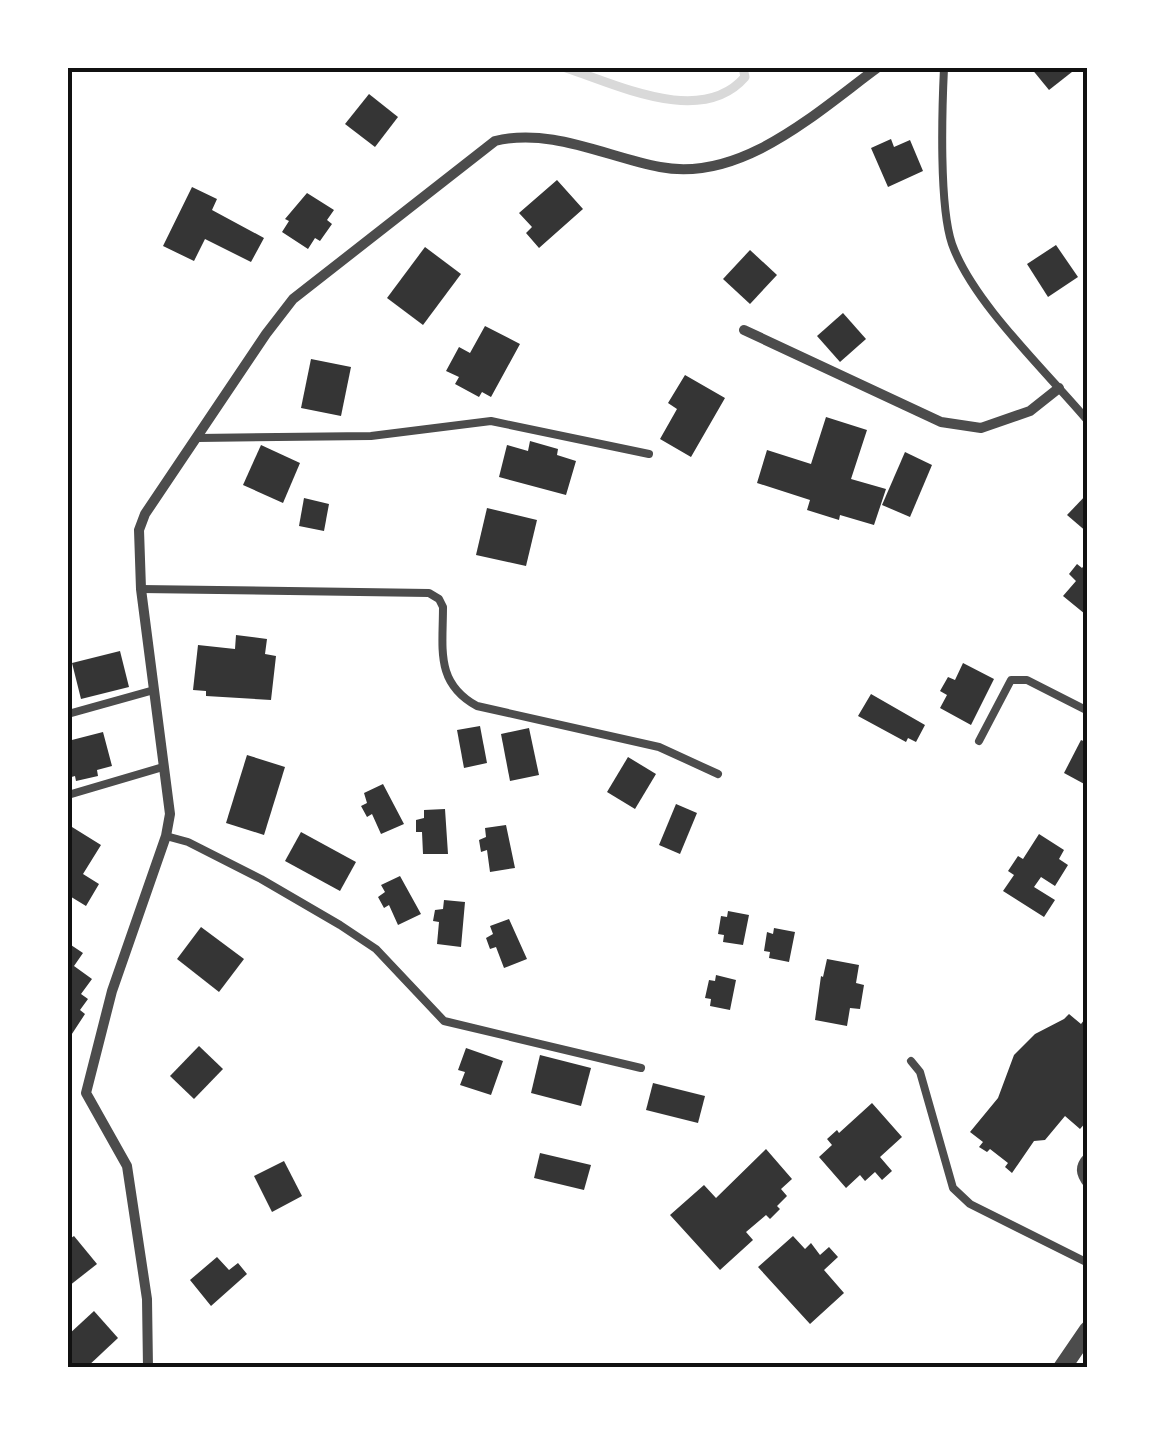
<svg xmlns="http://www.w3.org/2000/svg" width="1155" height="1435" font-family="'DejaVu Sans',sans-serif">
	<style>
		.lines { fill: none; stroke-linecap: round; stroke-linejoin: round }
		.stream { stroke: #d9d9d9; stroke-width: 9 }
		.building { fill: #353535 }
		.service { stroke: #4c4c4c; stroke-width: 8 }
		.minor { stroke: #4c4c4c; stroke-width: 10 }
		.tertiary { stroke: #4c4c4c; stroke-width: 18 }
		.neatline { fill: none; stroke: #111; stroke-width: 4 }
	</style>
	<rect width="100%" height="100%" fill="#fff"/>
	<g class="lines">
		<path class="stream" d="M566 68C618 85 702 127 745 77L743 68"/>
	</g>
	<g class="building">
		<path d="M1031 68H1077L1049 90Z"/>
		<path d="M369 94 398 117 375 147 345 124Z"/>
		<path d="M891 139 894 147 910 140 923 171 888 187 871 148Z"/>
		<path d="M557 180 583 209 539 248 526 233 532 227 519 213Z"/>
		<path d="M192 187 217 199 212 210 264 238 251 262 205 239 194 261 163 246Z"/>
		<path d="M307 193 334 210 327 220 332 224 320 241 315 238 308 249 282 232 289 221 285 219Z"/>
		<path d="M1056 245 1078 277 1048 297 1027 264Z"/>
		<path d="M425 247 461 274 423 325 387 298Z"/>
		<path d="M750 250 777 275 750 304 723 279Z"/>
		<path d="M843 313 866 339 840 362 817 336Z"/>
		<path d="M485 326 520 344 491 397 482 392 479 397 455 384 459 377 446 371 459 347 470 353Z"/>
		<path d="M311 359 351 367 341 416 301 408Z"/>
		<path d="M685 375 725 398 691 457 660 439 677 409 668 403Z"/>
		<path d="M826 417 867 430 851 479 886 489 874 525 840 515 839 520 807 510 810 500 757 483 767 450 811 464Z"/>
		<path d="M530 441 558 449 557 455 576 461 566 495 499 477 507 445 528 451Z"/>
		<path d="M261 445 300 463 283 503 243 485Z"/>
		<path d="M905 452 932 465 910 517 882 505Z"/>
		<path d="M1088 493V533L1067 515Z"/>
		<path d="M304 498 329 504 324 531 299 526Z"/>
		<path d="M487 508 537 520 526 566 476 555Z"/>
		<path d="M1088 561V611L1085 614 1063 596 1076 581 1069 574 1077 564 1082 568Z"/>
		<path d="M236 635 267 639 265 654 276 656 271 700 206 696V691L193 690 198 645 235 649Z"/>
		<path d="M120 651 129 687 81 699 72 663Z"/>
		<path d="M963 663 994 679 971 725 940 708 947 695 940 691 948 677 955 680Z"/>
		<path d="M871 694 925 725 916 742 908 738 906 742 858 716Z"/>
		<path d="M480 726 487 763 464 768 457 730Z"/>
		<path d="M529 728 539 775 510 781 501 734Z"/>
		<path d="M103 732 112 766 97 770 98 776 76 781 75 776 68 778V741Z"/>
		<path d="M1081 740 1088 743V786L1064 773Z"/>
		<path d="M247 755 285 767 264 835 226 823Z"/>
		<path d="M628 757 656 774 635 809 607 792Z"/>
		<path d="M383 784 404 824 381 834 372 814 367 817 361 806 367 803 364 793Z"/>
		<path d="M676 804 697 813 680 854 659 845Z"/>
		<path d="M445 809 448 854H423L422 832H416V820L424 818V810Z"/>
		<path d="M506 825 515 868 490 872 487 850 481 852 479 840 486 837 485 828Z"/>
		<path d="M72 827 101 845 83 874 99 884 86 906 68 895V834Z"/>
		<path d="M301 832 356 862 340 891 285 861Z"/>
		<path d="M1039 834 1064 850 1059 859 1068 865 1055 886 1041 877 1034 887 1055 900 1044 917 1003 891 1014 875 1008 871 1018 856 1023 859Z"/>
		<path d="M400 876 421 914 398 925 389 905 384 908 378 897 385 892 381 885Z"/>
		<path d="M444 900 465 902 461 947 437 944 439 922 433 921 435 910 443 909Z"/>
		<path d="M728 911 749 915 743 945 723 942 724 935 718 934 721 916 727 917Z"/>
		<path d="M509 919 527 959 504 968 496 947 490 949 486 938 493 934 490 926Z"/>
		<path d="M201 927 244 959 219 992 177 959Z"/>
		<path d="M774 928 795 932 789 962 769 958 770 952 764 951 767 932 773 934Z"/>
		<path d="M68 943 83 953 74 966 92 979 81 994 88 999 80 1010 85 1014 68 1040Z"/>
		<path d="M827 959 859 965 856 983 864 985 860 1009 850 1008 847 1026 815 1020 821 976 823 977Z"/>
		<path d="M716 975 736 980 730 1010 710 1006 711 999 705 998 709 980 715 981Z"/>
		<path d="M1069 1014 1081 1024 1088 1015V1120L1080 1129 1065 1116 1045 1140 1034 1141 1012 1173 1005 1167 1008 1163 990 1149 987 1152 979 1147 983 1142 970 1132 998 1098 1014 1055 1035 1034 1064 1019Z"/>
		<path d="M199 1046 223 1069 194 1099 170 1076Z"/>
		<path d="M466 1048 503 1061 491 1095 460 1085 465 1072 458 1070Z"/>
		<path d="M540 1055 591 1068 581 1106 531 1093Z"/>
		<path d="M653 1083 705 1096 698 1123 646 1110Z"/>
		<path d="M872 1103 902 1137 880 1157 892 1171 882 1180 875 1172 865 1181 860 1175 846 1188 819 1157 832 1145 827 1139 837 1130 839 1133Z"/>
		<path d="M766 1149 792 1179 781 1189 787 1196 777 1206 780 1209 770 1219 766 1215 746 1232 753 1240 720 1270 670 1215 704 1185 716 1198Z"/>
		<path d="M540 1153 591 1165 584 1190 534 1178Z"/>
		<path d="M284 1161 302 1196 272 1212 254 1176Z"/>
		<path d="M74 1236 97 1264 69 1286 68 1240Z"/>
		<path d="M793 1236 805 1249 811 1243 820 1255 829 1247 838 1257 824 1270 844 1293 810 1324 758 1267Z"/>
		<path d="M217 1257 229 1270 238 1263 247 1274 211 1306 190 1280Z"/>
		<path d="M94 1311 118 1338 86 1368H68V1335Z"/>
	</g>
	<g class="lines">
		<g class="service">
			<path d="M944 68C942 110 939 206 952 244 973 303 1047 372 1088 421"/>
			<path d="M198 438 371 436 491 421 649 454"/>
			<path d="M141 589 429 593 439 599 443 607C443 649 435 683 477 706L659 747 718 774"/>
			<path d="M68 714 154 690"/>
			<path d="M979 741 1011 680H1027L1088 711"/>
			<path d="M68 795 163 767"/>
			<path d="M166 836 188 842 261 879 340 925 376 949 444 1021 641 1068"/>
			<path d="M911 1061 920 1072 953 1188 970 1204 1088 1263"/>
			<path d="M1088 1156C1078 1166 1079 1174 1088 1185"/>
		</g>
		<g class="minor">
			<path d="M744 330 941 422 981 428 1030 411 1059 388"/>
			<path d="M148 1368 147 1299 127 1166 86 1093 112 991 166 836 170 814 141 589 139 530 145 514 266 334 293 299 495 141C550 127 607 157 660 167 741 183 817 112 877 68"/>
		</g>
		<path class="tertiary" d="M1062 1368 1088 1330"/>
	</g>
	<rect width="1155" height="1435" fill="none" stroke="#ffffff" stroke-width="140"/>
	<rect x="70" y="70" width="1015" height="1295" class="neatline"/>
</svg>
